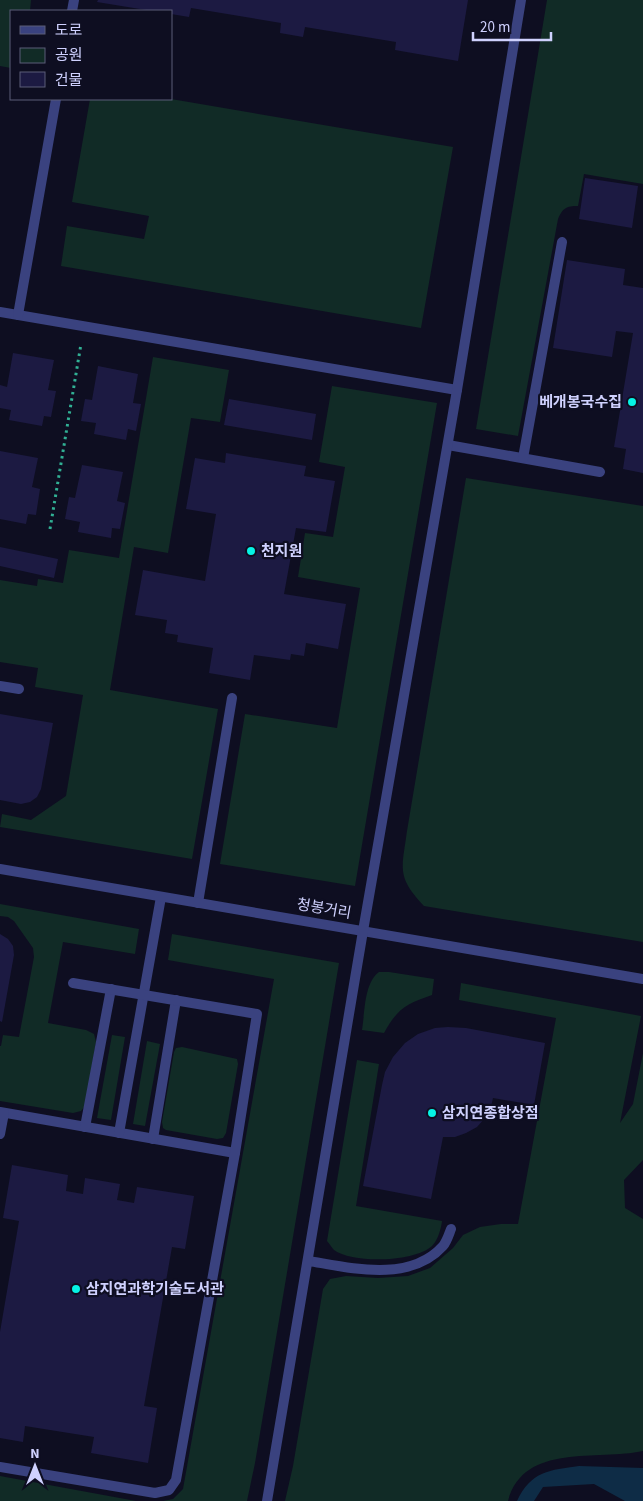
<svg xmlns="http://www.w3.org/2000/svg" width="643" height="1501" font-family="'Source Sans 3','Noto Sans KR',sans-serif">
	<style>
		.green { fill: #112b26 }
		.water { fill: #0e2c46 }
		.building { fill: #1c1a42 }
		.lines { fill: none; stroke-linecap: round; stroke-linejoin: round }
		.path { stroke: #31b094; stroke-width: 3; stroke-dasharray: 2.5 4; stroke-linecap: butt }
		.service { stroke: #3a427f; stroke-width: 10 }
		.minor { stroke: #3a427f; stroke-width: 10 }
		.tertiary { stroke: #3a427f; stroke-width: 10 }
		.poi-dot { fill: #06f3e5; stroke: #0e0e21; stroke-width: 2 }
		.labels { text-anchor: middle; dominant-baseline: central; stroke-width: 4.5; stroke-linejoin: round; paint-order: stroke }
		.poi-label { font-size: 15px; font-weight: bold; fill: #cfd1fe; stroke: #0e0e21; text-anchor: start }
		.street-label { font-size: 15px; fill: #cfd1fe; stroke: #0e0e21 }
	</style>
	<rect width="100%" height="100%" fill="#0e0e21"/>
	<g class="green">
		<path d="M0 0H31L30 11H11V68L0 66Z"/>
		<path d="M547 0H643V184L584 174 578 206C566 206 563 208 558 219L518 436 476 429Z"/>
		<path d="M90 99H171L453 147 421 328 61 266 67 226 144 239 149 216 72 202Z"/>
		<path d="M153 357 229 370 220 422 191 418 168 553 134 547 110 690 218 709 192 859 0 827 2 814 31 820 66 796 83 695 35 687 38 668 0 662V580L37 586 38 579 63 583 69 550 119 558Z"/>
		<path d="M332 386 437 403 355 886 220 864 245 714 337 728 360 588 298 577 305 533 333 537 345 467 319 462Z"/>
		<path d="M466 478 643 506V942L424 906C396 876 402 869 407 831Z"/>
		<path d="M0 904 139 929 135 954 63 942 48 1023 86 1030 94 1034 96 1042 85 1106 81 1111 73 1113 0 1101V1046H1L3 1035 19 1037 34 957 33 948 14 921 8 917 0 916Z"/>
		<path d="M172 934 339 963 255 1463 247 1501H163L173 1499 183 1489 274 979 168 960Z"/>
		<path d="M379 972H389L434 979 432 995C406 1004 397 1009 384 1033L362 1030C365 1012 364 983 379 972Z"/>
		<path d="M461 983 641 1016 620 1123 633 1104 643 1053V1160L624 1180 625 1208 643 1219V1451C598 1461 524 1442 508 1501H285L293 1466 323 1289 330 1279 346 1276 378 1278 408 1276 430 1268 453 1248 463 1235 480 1227 501 1224H518L556 1018 459 1000Z"/>
		<path d="M112 1035 125 1037 111 1120 97 1118Z"/>
		<path d="M147 1041 160 1044 145 1126 133 1124Z"/>
		<path d="M182 1047 237 1059 238 1064 226 1133 223 1138 217 1139 166 1130 163 1128 162 1122 174 1052 176 1048Z"/>
		<path d="M357 1060 379 1064 356 1206 442 1221C441 1229 438 1240 432 1246 415 1262 353 1264 334 1250 332 1248 329 1243 327 1241Z"/>
		<path d="M0 1476 136 1501H0Z"/>
	</g>
	<path class="water" d="M579 1466 643 1468V1501H625L594 1484 543 1487 534 1501H517C531 1471 550 1470 579 1466Z"/>
	<g class="building">
		<path d="M98 0H468L458 61 395 50 396 42 305 27 303 37 280 33 281 23 191 8 189 17 171 14V11H152L97 2Z"/>
		<path d="M585 178 638 186 632 228 579 219Z"/>
		<path d="M567 260 625 269 623 285 643 288V473L623 469 626 449 614 447 633 333 616 331 612 357 553 348Z"/>
		<path d="M13 353 54 360 48 390 56 391 51 417 44 416 42 426 9 420 11 410 0 408V385L7 387Z"/>
		<path d="M98 366 138 374 133 403 141 404 136 431 128 429 126 440 94 434 96 423 81 421 85 399 92 400Z"/>
		<path d="M229 399 316 414 312 440 224 425Z"/>
		<path d="M0 451 38 458 32 487 40 489 36 515 28 514 26 524 0 519Z"/>
		<path d="M226 453 306 466 304 476 335 481 326 532 296 528 284 594 346 604 338 649 306 643 304 656 291 654 290 660 254 655 250 680 209 673 213 648 177 642 178 635 165 633 167 620 135 615 143 570 205 581 216 514 186 509 195 458 225 463Z"/>
		<path d="M82 465 123 472 117 501 125 503 120 529 112 528 111 538 78 532 80 522 65 519 69 497 75 498Z"/>
		<path d="M0 547 58 559 54 578 0 566Z"/>
		<path d="M0 714 53 723 41 789 37 797 30 802 21 804 0 800Z"/>
		<path d="M0 934 8 939 13 946 14 955 2 1022 0 1021Z"/>
		<path d="M448 1027 466 1028 545 1043 534 1105 493 1098 491 1107 485 1118 477 1127 466 1133 455 1137H443L431 1199 363 1186 382 1085 385 1072 393 1057 405 1043 418 1034 435 1028Z"/>
		<path d="M12 1165 68 1175 66 1191 83 1194 85 1178 120 1184 117 1200 134 1203 137 1187 194 1196 185 1249 172 1247 144 1406 157 1408 148 1463 91 1453 94 1437 25 1426 23 1442 0 1438V1332L19 1221 3 1218Z"/>
	</g>
	<g class="lines">
		<path class="path" d="M50 529 81 344"/>
		<g class="service">
			<path d="M448 445 600 472"/>
			<path d="M523 458 562 242"/>
			<path d="M0 1112 235 1153"/>
			<path d="M85 1127 111 989"/>
			<path d="M119 1133 161 897"/>
			<path d="M0 1134 4 1113"/>
			<path d="M153 1139 176 1000"/>
			<path d="M309 1261C351 1268 410 1283 443 1246 447 1241 449 1234 451 1229"/>
			<path d="M0 1467 155 1493 169 1490 176 1480 235 1153 257 1014 73 983"/>
		</g>
		<g class="minor">
			<path d="M72 11 74 0"/>
			<path d="M0 312 457 390"/>
			<path d="M18 315 56 99"/>
			<path d="M0 686 19 689"/>
			<path d="M198 903 232 698"/>
		</g>
		<g class="tertiary">
			<path d="M0 869 643 979"/>
			<path d="M267 1501 363 931 457 390 521 0"/>
		</g>
	</g>
	<g class="poi-dot">
		<circle cx="632" cy="402" r="5"/>
		<circle cx="251" cy="551" r="5"/>
		<circle cx="432" cy="1113" r="5"/>
		<circle cx="76" cy="1289" r="5"/>
	</g>
	<g class="labels">
		<g class="poi-label">
			<text x="622" y="402" text-anchor="end">베개봉국수집</text>
			<text x="261" y="551">천지원</text>
			<text x="442" y="1113">삼지연종합상점</text>
			<text x="86" y="1289">삼지연과학기술도서관</text>
		</g>
		<g class="street-label">
			<text transform="translate(324 909) rotate(10)">청봉거리</text>
		</g>
	</g>
	<rect x="10" y="10" width="162" height="90" fill="#0e0e21" stroke="#5b5c79"/>
	<rect x="20" y="26" width="25" height="8" fill="#3a427f" stroke="#5b5c79"/>
	<text x="55" y="35" font-size="15" fill="#cfd1fe">도로</text>
	<rect x="20" y="48" width="25" height="15" fill="#112b26" stroke="#5b5c79"/>
	<text x="55" y="60" font-size="15" fill="#cfd1fe">공원</text>
	<rect x="20" y="72" width="25" height="15" fill="#1c1a42" stroke="#5b5c79"/>
	<text x="55" y="85" font-size="15" fill="#cfd1fe">건물</text>
	<g transform="translate(35 1466)" stroke="#0e0e21" stroke-width="4" paint-order="stroke">
	<path d="M0-4L9 19L0 12L-9 19Z" fill="#cfd1fe"/>
	<text y="-8" font-size="14" font-weight="bold" text-anchor="middle" fill="#cfd1fe">N</text>
	</g>
	<path d="M473 32v8h78v-8" fill="none" stroke="#cfd1fe" stroke-width="2.5"/>
	<text x="480" y="32" font-size="15" fill="#cfd1fe" stroke="#0e0e21" stroke-width="4" paint-order="stroke">20 m</text>
</svg>
